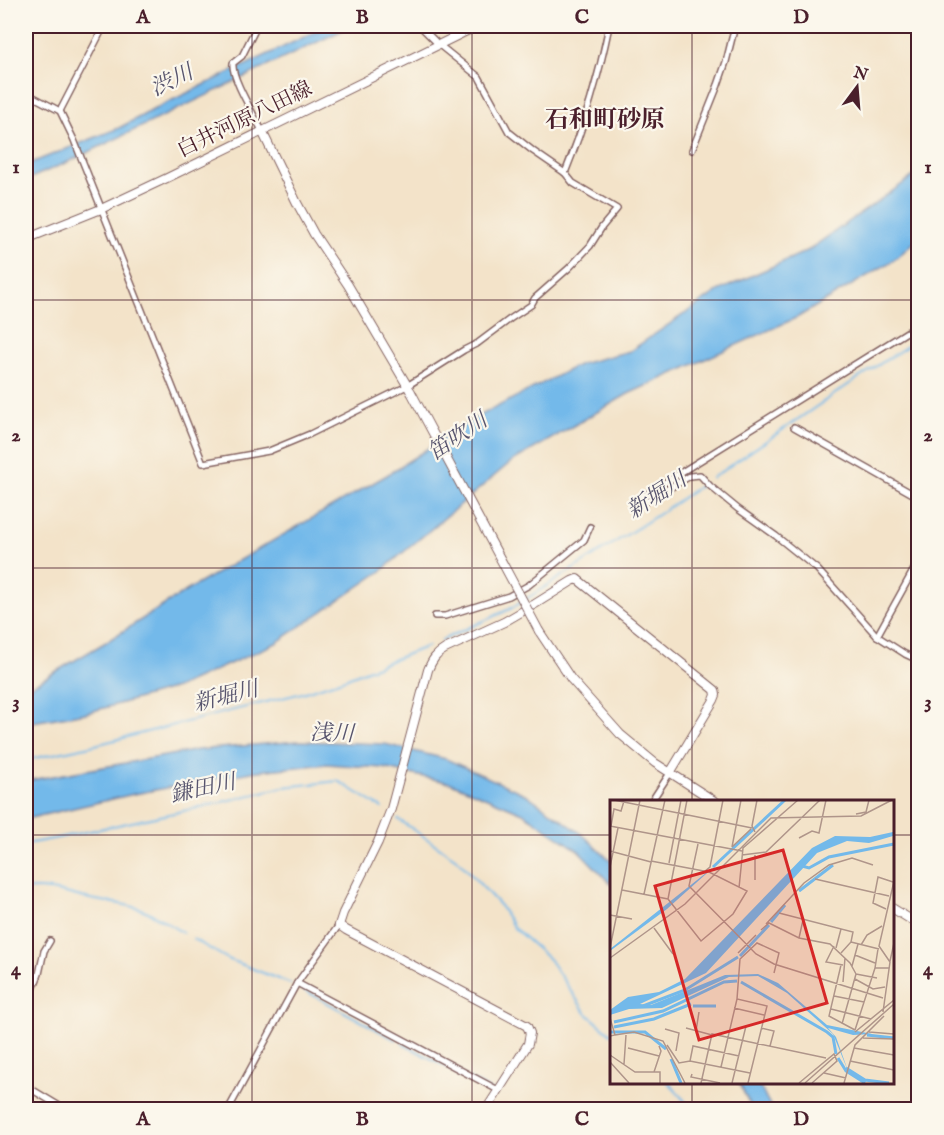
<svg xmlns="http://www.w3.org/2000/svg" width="944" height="1135" font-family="'IM FELL English','Noto Serif JP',serif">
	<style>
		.water { fill: #73b9ea; stroke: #5e6c8a; stroke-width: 1.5 }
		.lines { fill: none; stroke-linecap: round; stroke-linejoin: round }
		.stream { stroke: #73b9ea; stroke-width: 2 }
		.street-casing { stroke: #856462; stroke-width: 8 }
		.secondary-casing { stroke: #856462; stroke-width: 10 }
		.street { stroke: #fff; stroke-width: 5 }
		.secondary { stroke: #fff; stroke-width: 8 }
		.secondary-bridge-casing { stroke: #856462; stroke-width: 10; stroke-linecap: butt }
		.secondary-bridge { stroke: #fff; stroke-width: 8 }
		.grid { fill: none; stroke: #4a1f2b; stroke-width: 1.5; stroke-opacity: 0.55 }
		.labels { text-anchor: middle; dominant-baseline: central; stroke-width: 4.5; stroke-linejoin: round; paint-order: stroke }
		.street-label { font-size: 21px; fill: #4a1f2b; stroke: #fbf7ec }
		.water-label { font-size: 22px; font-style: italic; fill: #58556e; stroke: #fbf7ec }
		.quarter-label { font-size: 24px; font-weight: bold; fill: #4a1f2b; stroke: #fbf7ec }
		.inset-river { fill: none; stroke: #73b9ea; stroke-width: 3 }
		.inset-road { fill: none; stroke: #af958a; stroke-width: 1.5 }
		.view { fill: #d62828; fill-opacity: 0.15; stroke: #d62828; stroke-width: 3 }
		.inset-edge { fill: none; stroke: #4a1f2b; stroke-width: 3 }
		.neatline { fill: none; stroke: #4a1f2b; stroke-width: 2 }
		.grid-label { font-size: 20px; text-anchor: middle; font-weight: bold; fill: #4a1f2b }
	</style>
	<rect width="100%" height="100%" fill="#fbf7ec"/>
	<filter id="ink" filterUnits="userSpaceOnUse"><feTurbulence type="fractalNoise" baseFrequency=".0167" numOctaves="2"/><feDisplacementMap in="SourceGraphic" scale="12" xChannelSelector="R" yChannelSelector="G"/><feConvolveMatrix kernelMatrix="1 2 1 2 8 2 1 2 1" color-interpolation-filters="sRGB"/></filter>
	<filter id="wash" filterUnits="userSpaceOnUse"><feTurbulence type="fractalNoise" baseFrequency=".008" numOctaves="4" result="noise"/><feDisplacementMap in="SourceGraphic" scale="24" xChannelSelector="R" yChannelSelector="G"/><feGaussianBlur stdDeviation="1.35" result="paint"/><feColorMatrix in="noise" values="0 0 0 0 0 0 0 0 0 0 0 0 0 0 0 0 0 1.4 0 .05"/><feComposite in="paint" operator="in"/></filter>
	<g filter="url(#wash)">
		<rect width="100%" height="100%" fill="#f3e3c9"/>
		<g class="water">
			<path d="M327 26H351L70 161 26 180V165L119 128 162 105Z"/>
			<path d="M918 173V239L894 260 798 317 628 394 511 462 380 572 276 643 176 688 86 713 26 723V689L106 642 191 588 387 475 475 418 580 364 630 351 718 291 807 251Z"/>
			<path d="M299 741 385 744 446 759 527 795 582 834 611 861V884L579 851 523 813 451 783 383 768 327 764 257 771 134 794 26 819V781L198 750Z"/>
			<path d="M739 1083H758L772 1109H752Z"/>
		</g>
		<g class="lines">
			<g class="stream">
				<path d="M712 478 848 385 918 339"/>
				<path d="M442 640 512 608 653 518 703 484"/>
				<path d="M26 760 95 745 302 693 342 680 428 646"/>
				<path d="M398 819 458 860 501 907 514 928 549 959 586 1013 611 1034"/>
				<path d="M26 844 53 839 197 808 283 787 338 781 382 808"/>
				<path d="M26 890C49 886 72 896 96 900 113 903 130 904 146 911 159 917 171 926 183 933"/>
				<path d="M193 939 228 959 291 984"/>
				<path d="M302 989 396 1040"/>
				<path d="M402 1043 493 1092"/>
				<path d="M668 1082 684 1100 690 1110"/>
			</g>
		</g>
	</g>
	<g filter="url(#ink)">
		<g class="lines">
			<defs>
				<g id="street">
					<path d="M257 26 242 56 233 63C231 78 255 116 262 131"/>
					<path d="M26 93 60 111 74 140 203 463 269 451 310 434 407 386 464 350 478 343 510 319 531 305 535 298 569 268 590 246 602 227 617 209 573 183 565 173 533 151 509 132 479 77 438 44 420 26"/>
					<path d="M60 111 104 26"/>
					<path d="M692 150 718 85 726 62 735 26"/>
					<path d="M565 173C584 126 599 76 609 26"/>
					<path d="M794 427 918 497"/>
					<path d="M640 498 918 325"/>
					<path d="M635 501H648L690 476 700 475 710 486 738 509 776 536 817 569 877 636 905 654 918 660"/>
					<path d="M435 616H445L509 596 529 585 584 540 590 527"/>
					<path d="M877 636 918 562"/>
					<path d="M651 802 670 773"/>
					<path d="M297 983 498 1090"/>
					<path d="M26 1007 39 974 44 951 50 941"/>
					<path d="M26 1086 66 1110"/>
					<path d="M228 1110 297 983 339 925"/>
				</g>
				<g id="secondary">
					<path d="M262 131 297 203 314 234 348 285 411 392"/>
					<path d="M26 239 101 209 167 178 477 26"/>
					<path d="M539 631 571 679 620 734 655 763 716 802"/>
					<path d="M892 908 918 924"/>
					<path d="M486 1110 528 1044 530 1033 527 1026 346 930 339 925 343 913 378 842 391 809 428 670C432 660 436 654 445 649L504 622 535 604 572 581 577 579 715 690 716 695 714 700 670 773"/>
				</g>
			</defs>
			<use href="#street" class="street-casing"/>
			<use href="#secondary" class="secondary-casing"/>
			<use href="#street" class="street"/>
			<use href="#secondary" class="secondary"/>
			<defs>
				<path id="secondary-bridge" d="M411 392 539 631"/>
			</defs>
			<use href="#secondary-bridge" class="secondary-bridge-casing"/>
			<use href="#secondary-bridge" class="secondary-bridge"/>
		</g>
	</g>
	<path class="grid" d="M252 26V1110M472 26V1110M692 26V802M26 300H918M26 568H918M26 835H611M892 835H918M692 1082V1110"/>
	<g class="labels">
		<g class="street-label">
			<text transform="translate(245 120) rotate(-26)">白井河原八田線</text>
		</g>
		<g class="water-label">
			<text transform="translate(172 81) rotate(-26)">渋川</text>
			<text transform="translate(458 437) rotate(-34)">笛吹川</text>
			<text transform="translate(657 496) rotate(-33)">新堀川</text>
			<text transform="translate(226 697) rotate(-14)">新堀川</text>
			<text transform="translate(332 734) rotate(2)">浅川</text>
			<text transform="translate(203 789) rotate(-12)">鎌田川</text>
		</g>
		<g class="quarter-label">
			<text x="605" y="120">石和町砂原</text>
		</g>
	</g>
	<g transform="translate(610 800)">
		<rect width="284" height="284" fill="#f3e3c9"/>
		<path d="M283 32V36L259 43 237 41 207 53 96 173 30 204 41 205 115 175 148 174 168 183 217 225 262 234 243 235 218 228 226 237 238 271 223 234 177 193 148 176 119 177 52 208 19 209 0 215V210L18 197 49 192 75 179 202 48 225 36 260 37ZM106 65 57 109 0 151V149Z" fill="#73b9ea"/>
		<path class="inset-river" d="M192 66 199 68 219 57 284 44M103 67 175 0M189 91 223 65M161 122 175 105M130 156 159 125M131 182 217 232 223 237 226 254M33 206 75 190 128 157M83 206H106M4 222 53 211 114 182 127 181M4 227 44 219 81 204M0 232H35L56 249M257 235 284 238M228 258 236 271 255 283M61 259 71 283M236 268 255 280 279 283"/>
		<path class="inset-road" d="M4 0 142 28M246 14 256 12 259 0M0 26 132 51M1 26 4 9 11 11 14 1M145 32 142 26 147 0M189 38 202 31 209 33 216 0M88 44 79 86 146 154 164 164 273 198M122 47 131 0M122 47 141 29M0 51 41 62M132 55 156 52 210 0M59 63 71 0M0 67 8 28M95 71 100 67 113 0M205 79 279 96M145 80V55M129 88 133 48 188 0M12 90 58 99 91 141 123 114 137 91 99 72 41 61M34 94 55 0M58 99 77 0M276 109 263 103 268 77 283 82M169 113 243 132 241 142 231 153M0 115 22 119M156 124 194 83 219 65 242 58 263 65M44 128 63 154M151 130 159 123 189 138 220 144 240 163 246 174 232 224M189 138 193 120M241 142 269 149M251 145 257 135 272 126M224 146 216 162 233 165M0 148 30 0M226 148 231 129M268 149 265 168H279M128 153 146 135M245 155 265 163M0 158 75 104 161 18 251 16 282 0M280 161 284 143M231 165 219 216 245 230M242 166 248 144M246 174 267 178M245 179 263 189 275 187M233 182 235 158M224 196 254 202M124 208 154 215M221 209 261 219M273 212 280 162 269 146 284 81M0 218 5 235 0 236M76 228 102 235M151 228 164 231 160 246M55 229 69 233 66 251M245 230 265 168M86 231 89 212M245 232 284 200M259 232 284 234M5 235 24 232 53 241 75 283M253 238 284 239M57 245 69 263 80 261 140 273M18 248 49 256M244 248 284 255M0 255 25 272H50V283M80 261 83 246 129 256M240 261 284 270M0 262 19 283M14 264 16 235M111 267 127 199M44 272 51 251 49 246M214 273 236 278M82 274 81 277 110 283M91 283 102 234 216 258M122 283 136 226M138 283 157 206 127 199 130 159 147 143 169 153 164 173M189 283 224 254 227 261 202 283M195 283 284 204M234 283 245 245 274 216"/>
		<path class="view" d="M173 50 217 203 89 240 45 86Z"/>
		<rect width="284" height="284" class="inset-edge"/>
	</g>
	<rect width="944" height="1135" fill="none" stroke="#fbf7ec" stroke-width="66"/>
	<g transform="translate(857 87) rotate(16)" stroke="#fbf7ec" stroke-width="4.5" paint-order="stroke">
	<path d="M0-4.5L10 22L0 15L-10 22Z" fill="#4a1f2b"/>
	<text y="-9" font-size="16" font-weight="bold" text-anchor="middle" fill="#4a1f2b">N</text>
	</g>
	<rect x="33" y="33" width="878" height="1069" class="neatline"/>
	<g class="grid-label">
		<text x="143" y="23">A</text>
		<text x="362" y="23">B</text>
		<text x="582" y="23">C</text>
		<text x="801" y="23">D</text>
		<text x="16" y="173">1</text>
		<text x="928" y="173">1</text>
		<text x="16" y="441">2</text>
		<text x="928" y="441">2</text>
		<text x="16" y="708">3</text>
		<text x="928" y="708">3</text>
		<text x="16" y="975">4</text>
		<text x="928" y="975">4</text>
		<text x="143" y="1125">A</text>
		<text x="362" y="1125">B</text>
		<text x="582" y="1125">C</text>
		<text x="801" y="1125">D</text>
	</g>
</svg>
